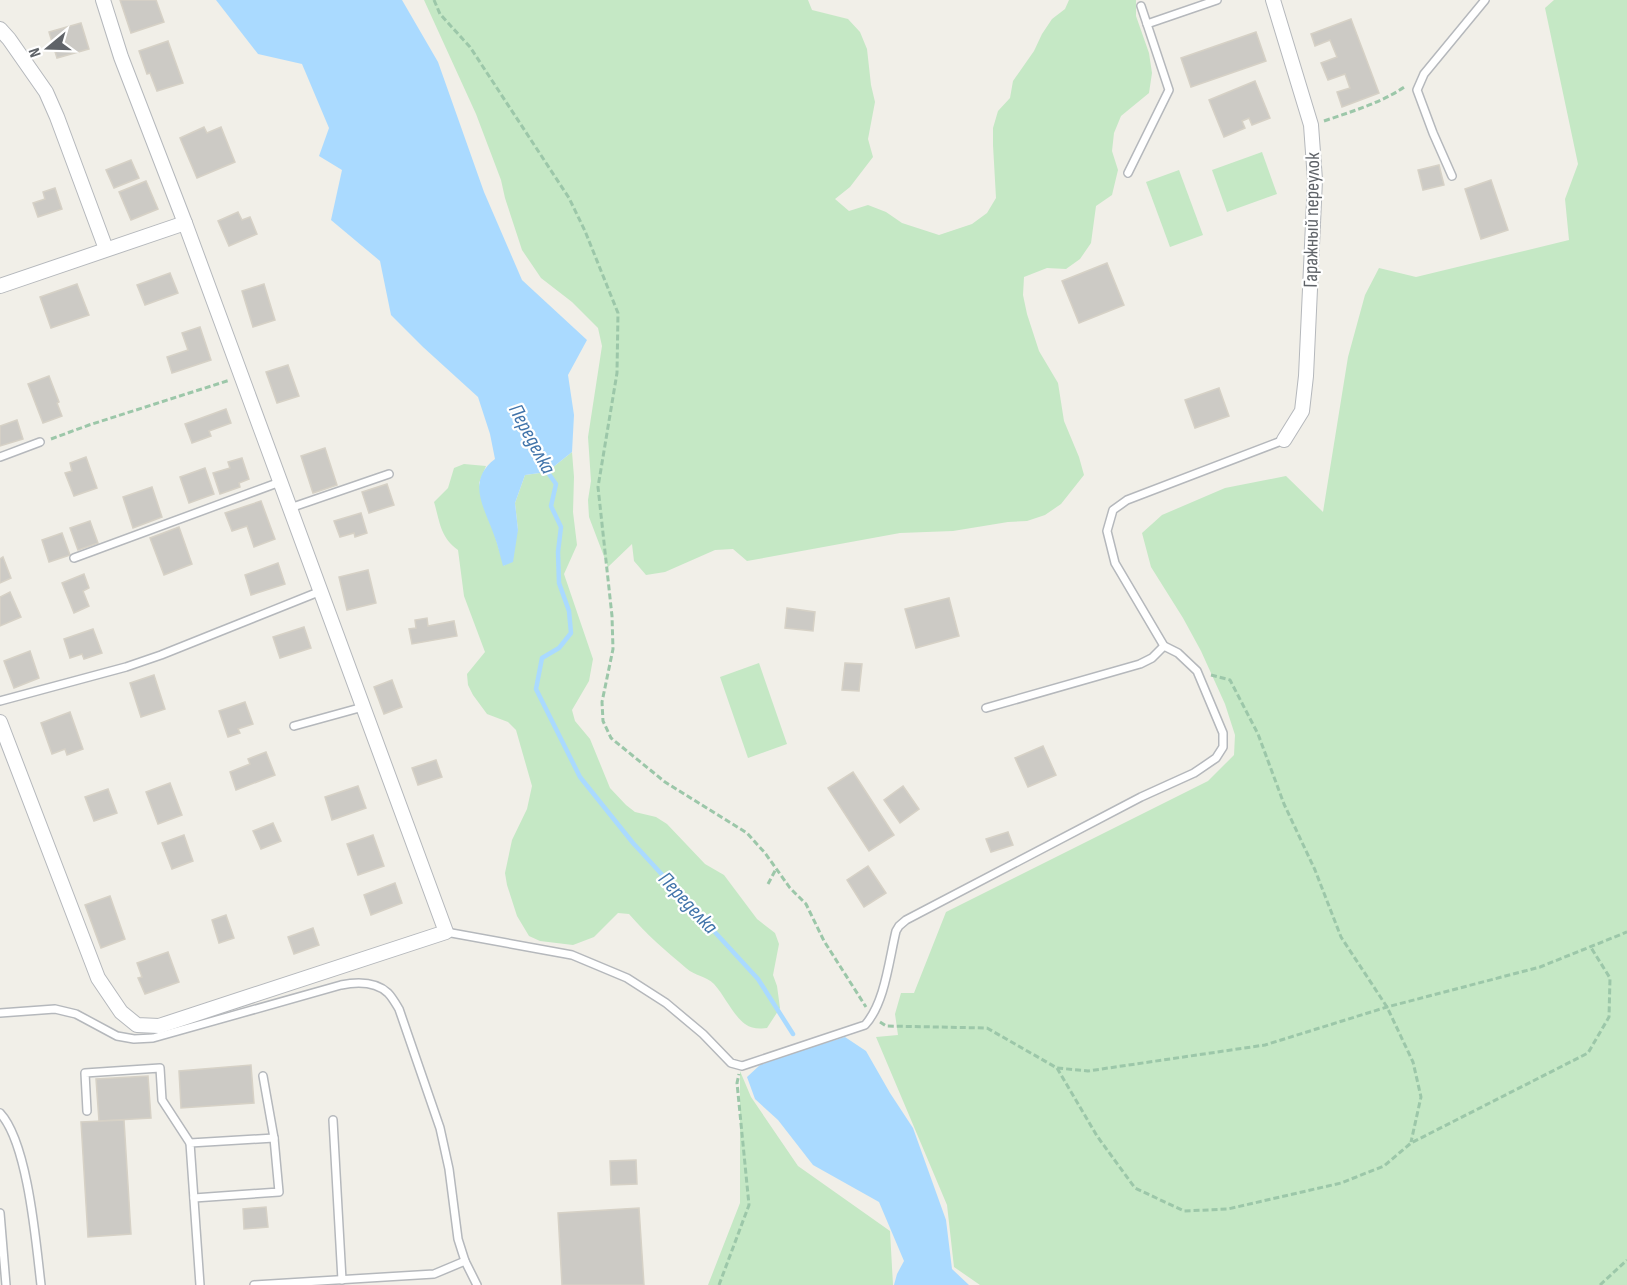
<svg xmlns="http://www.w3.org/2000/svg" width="1627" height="1285" font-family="'Sofia Sans Condensed',sans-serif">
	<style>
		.green { fill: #c5e8c5 }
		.water { fill: #aadaff }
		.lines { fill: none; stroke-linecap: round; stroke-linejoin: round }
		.stream { stroke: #aadaff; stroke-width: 4.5 }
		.building { fill: #cccac5; stroke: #d6d1c6; stroke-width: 1.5 }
		.lane-casing { stroke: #b5b8bc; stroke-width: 10 }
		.street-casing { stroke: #b5b8bc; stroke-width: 16 }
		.path { stroke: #9cc7a9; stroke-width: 3; stroke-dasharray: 6 3; stroke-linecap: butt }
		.lane { stroke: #fff; stroke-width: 7 }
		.street { stroke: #fff; stroke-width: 14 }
		.labels { text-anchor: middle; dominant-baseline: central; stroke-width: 4.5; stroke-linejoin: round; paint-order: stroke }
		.street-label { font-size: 20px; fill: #5f6368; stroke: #fff }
		.water-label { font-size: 21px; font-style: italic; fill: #4174aa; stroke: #fff }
	</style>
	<rect width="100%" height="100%" fill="#f1efe8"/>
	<g class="green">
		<path d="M424 0H808L812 10 848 19 860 32 867 49 871 85 875 102 868 139 873 157 850 187 835 199 849 211 868 205 886 212 902 223 939 235 972 224 987 213 996 198 993 145V128L998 111 1010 98 1013 81 1034 51 1042 34 1052 19 1065 9 1069 0H1136V16L1149 53 1152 73 1149 93 1121 116 1114 133 1112 151 1118 170 1112 195 1096 206 1091 243 1080 259 1066 269 1047 268 1024 277 1023 295 1027 314 1039 351 1058 383 1064 421 1079 457 1084 475 1061 504 1045 515 1027 521 1008 522 953 531 900 533 747 561 733 549 715 550 665 572 646 575 634 561 632 544 608 567 589 517 588 500 591 481 588 437 602 346 598 328 572 302 541 278 522 250 505 198 501 180 476 114Z"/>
		<path d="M1554 0H1627V1285H980L954 1267 947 1205 876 1037 898 1035 895 1014 901 993H914L946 912 1208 781 1234 755 1235 735 1225 704 1201 651 1183 618 1151 567 1142 533 1162 515 1225 488 1286 476 1323 512 1348 357 1365 295 1379 268 1416 277 1569 240 1565 199 1578 164 1545 8Z"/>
		<path d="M1262 152 1277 194 1227 212 1212 170Z"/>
		<path d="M1179 170 1203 235 1170 247 1146 182Z"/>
		<path d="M572 452 574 477 573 512 577 545 564 574 593 659 589 681 572 710 575 721 590 739 610 788 626 805 635 812 656 817 667 824 705 864 724 875 757 919 775 933 779 944 773 975 777 986 780 1008 767 1028C759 1029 752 1029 745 1024 732 1014 725 996 714 984 706 976 695 976 686 968 666 951 646 934 629 914L618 913 594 937 573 945 540 941 529 936 517 916 507 885 505 873 512 840 527 809 532 786 516 730 508 722 487 714 473 695 468 685 467 674 485 652 464 596 458 550C440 537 440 522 434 502L448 488 454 468 464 464 486 466 479 483 504 566 518 530 515 503 525 475 547 472Z"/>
		<path d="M759 663 787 744 748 758 720 677Z"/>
		<path d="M740 1071 751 1097 798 1166 890 1231 893 1285H708L740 1203Z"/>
	</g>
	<g class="water">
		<path d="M216 0H402L438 62 484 192 522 280 587 340 568 375 574 415 572 452 547 472 525 475 515 503 518 530 513 562 503 566C500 556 498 545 494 535 484 507 466 481 495 459L490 434 478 397 423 347 391 315 380 261 331 220 342 170 319 156 329 128 302 64 258 54Z"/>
		<path d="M845 1037 866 1051 890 1093 913 1128 946 1220 952 1269 969 1285H894L897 1274 904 1261 879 1202 813 1165 778 1120 755 1099 747 1077 760 1065 789 1054Z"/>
	</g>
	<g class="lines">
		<path class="stream" d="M544 467 556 484 551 506 561 527 558 552 559 583 569 611 571 633 559 648 542 658 536 689 580 777 633 843 758 979 793 1034"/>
	</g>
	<g class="building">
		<path d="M120 0H156L164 22 131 33Z"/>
		<path d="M1351 19 1379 93 1342 107 1337 92 1350 88 1345 74 1328 80 1321 63 1337 57 1330 40 1315 46 1311 34Z"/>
		<path d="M81 23 89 49 57 58 49 32Z"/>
		<path d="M1256 32 1266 61 1191 87 1181 58Z"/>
		<path d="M168 41 183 83 157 91 150 73 147 74 139 51Z"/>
		<path d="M1255 81 1270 118 1252 125 1249 118 1242 121 1245 128 1224 137 1209 100Z"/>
		<path d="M204 127 207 133 221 127 235 162 197 178 180 138Z"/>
		<path d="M131 160 139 178 114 188 106 170Z"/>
		<path d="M1439 165 1444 185 1423 190 1418 170Z"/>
		<path d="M1491 180 1508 230 1481 239 1465 189Z"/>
		<path d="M146 181 158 209 131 220 119 192Z"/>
		<path d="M55 188 62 209 38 217 33 203 45 199 43 192Z"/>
		<path d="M238 212 242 220 250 217 257 234 229 246 218 221Z"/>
		<path d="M1107 263 1124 305 1079 323 1062 281Z"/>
		<path d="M170 273 178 293 145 305 137 285Z"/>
		<path d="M77 284 89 315 51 328 40 297Z"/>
		<path d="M264 284 275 320 253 327 242 291Z"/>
		<path d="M200 327 211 360 172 373 167 357 188 350 182 333Z"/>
		<path d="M288 365 299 396 277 403 266 372Z"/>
		<path d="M49 376 59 402 57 403 62 416 43 423 28 384Z"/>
		<path d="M1219 388 1229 416 1195 428 1185 400Z"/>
		<path d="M226 409 231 423 209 431 211 436 192 443 185 424Z"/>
		<path d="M17 420 23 439 0 446V426Z"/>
		<path d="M325 448 337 485 313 493 301 456Z"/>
		<path d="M86 457 97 488 74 496 65 473 72 471 70 463Z"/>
		<path d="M242 458 249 479 239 483 240 487 220 494 213 473 230 468 228 462Z"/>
		<path d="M205 468 214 494 189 503 180 477Z"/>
		<path d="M387 484 394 505 369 513 362 492Z"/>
		<path d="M152 487 162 517 133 528 123 497Z"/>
		<path d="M261 501 275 539 254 547 247 526 232 531 225 513Z"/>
		<path d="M361 513 367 533 355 537 354 533 340 537 334 521Z"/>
		<path d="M90 521 98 543 78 550 70 528Z"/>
		<path d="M179 527 192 564 164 575 150 538Z"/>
		<path d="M62 533 70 555 49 562 42 540Z"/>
		<path d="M3 557 11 578 0 583V559Z"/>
		<path d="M278 563 285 584 251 595 245 575Z"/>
		<path d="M368 570 376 603 347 610 339 577Z"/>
		<path d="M84 574 89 588 83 591 89 606 74 613 62 583Z"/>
		<path d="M10 592 21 617 0 626V597Z"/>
		<path d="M949 598 959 636 916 648 905 609Z"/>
		<path d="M787 608 815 612 813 631 785 628Z"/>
		<path d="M427 618 428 626 454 621 457 636 412 644 409 629 416 628 415 620Z"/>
		<path d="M304 627 311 648 280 658 273 637Z"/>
		<path d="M93 629 102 653 84 659 82 654 70 658 64 639Z"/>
		<path d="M30 651 39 678 14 688 4 661Z"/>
		<path d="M845 663 862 664 859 691 842 690Z"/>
		<path d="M154 675 165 709 141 717 130 683Z"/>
		<path d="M392 680 402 707 384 714 374 687Z"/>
		<path d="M245 702 253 724 238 729 240 733 228 737 219 711Z"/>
		<path d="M70 712 83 749 67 755 65 749 52 754 41 723Z"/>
		<path d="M1043 746 1056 775 1028 787 1015 758Z"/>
		<path d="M266 752 275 775 236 790 230 772 250 764 248 759Z"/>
		<path d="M436 760 442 777 418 785 412 768Z"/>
		<path d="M853 772 894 835 869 851 828 788Z"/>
		<path d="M170 783 182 815 158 824 146 792Z"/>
		<path d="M358 786 366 808 332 820 325 797Z"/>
		<path d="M903 786 919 809 900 823 884 800Z"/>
		<path d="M108 789 117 813 94 821 85 797Z"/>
		<path d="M273 823 281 841 261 849 253 831Z"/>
		<path d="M1008 832 1013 845 991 852 986 839Z"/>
		<path d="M184 835 193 861 172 869 162 843Z"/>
		<path d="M373 835 384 866 358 875 347 844Z"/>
		<path d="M868 866 886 893 864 907 847 880Z"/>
		<path d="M395 883 402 903 371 915 364 895Z"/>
		<path d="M110 896 125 939 101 948 85 905Z"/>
		<path d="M226 915 234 938 219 943 212 920Z"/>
		<path d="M313 928 319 945 294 954 288 937Z"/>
		<path d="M168 952 179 982 145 994 138 978 142 977 137 963Z"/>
		<path d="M251 1065 254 1103 181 1108 179 1071Z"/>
		<path d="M148 1076 151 1118 99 1121 96 1079Z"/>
		<path d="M124 1120 131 1234 88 1237 81 1122Z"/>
		<path d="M636 1160 637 1184 611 1185 610 1161Z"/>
		<path d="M266 1207 268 1227 244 1229 243 1209Z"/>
		<path d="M639 1208 644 1285H562L558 1213Z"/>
	</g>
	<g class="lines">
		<defs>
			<g id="lane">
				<path d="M1141 6 1147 24"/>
				<path d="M1128 173 1169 90 1147 24 1217 0"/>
				<path d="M1452 176 1433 133 1417 90 1424 74 1485 0"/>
				<path d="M0 457 40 442"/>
				<path d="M290 508 389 474"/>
				<path d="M74 558 280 482"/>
				<path d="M0 701 126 667 161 655 321 591"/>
				<path d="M986 708 1140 664 1152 658 1164 646"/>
				<path d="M294 726 363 707"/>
				<path d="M446 932 572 955 627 978 666 1003 703 1034 731 1063 742 1066 865 1025C885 1003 889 960 896 931L899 926 906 920 1141 797 1194 773 1216 758 1223 747V733L1197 671 1178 653 1164 646 1115 563 1107 531 1113 510 1127 500 1284 440"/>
				<path d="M0 1013 55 1009 76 1014 117 1036 134 1039 153 1038 341 985C356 982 375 981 388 993 392 997 396 1004 399 1009L440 1128 449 1169 458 1239 465 1261 477 1285"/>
				<path d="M87 1111 85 1073 160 1068 162 1100 190 1143"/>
				<path d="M0 1113C28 1143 36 1243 41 1285"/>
				<path d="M333 1120 342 1280"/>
				<path d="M194 1198 279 1192 274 1138 263 1076"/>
				<path d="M0 1213 6 1285"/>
				<path d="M200 1285 190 1143 274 1138"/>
				<path d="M254 1285 434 1274 465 1261"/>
			</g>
			<g id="street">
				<path d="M1273 0 1311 125 1315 180 1306 376 1302 411 1284 440"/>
				<path d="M0 29 9 39 46 92 57 117 106 249"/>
				<path d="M0 286 185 223 121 57 103 0"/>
				<path d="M0 722 98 978 121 1012 137 1025 159 1026 446 932 185 223"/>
			</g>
		</defs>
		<use href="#lane" class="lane-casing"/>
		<use href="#street" class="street-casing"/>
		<g class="path">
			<path d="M434 0 440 14 470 47 569 198 585 231 618 313 617 373 598 487 612 616 613 649 602 702 603 721 611 738 665 782 747 833 765 853 790 888 806 904 824 941 866 1007"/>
			<path d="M1324 121C1353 111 1381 103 1406 86"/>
			<path d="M51 439 89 425 230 380"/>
			<path d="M1211 675 1230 680 1258 734 1284 804 1315 870 1341 937 1387 1007 1413 1062 1421 1097 1411 1142"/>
			<path d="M768 884 776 869"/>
			<path d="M880 1022 886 1026 987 1028 1057 1068 1088 1071 1265 1045 1387 1007 1540 967 1627 932"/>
			<path d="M1057 1068 1097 1136 1135 1188 1184 1211 1228 1209 1341 1183 1384 1166 1411 1143 1588 1053 1609 1017 1610 978 1590 946"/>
			<path d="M719 1285 749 1205 737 1083 739 1074"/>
			<path d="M1600 1285 1627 1260"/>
		</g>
		<use href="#lane" class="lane"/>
		<use href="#street" class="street"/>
	</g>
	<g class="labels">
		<g class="street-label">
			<text transform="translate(1312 220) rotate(-89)">Гаражный переулок</text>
		</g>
		<g class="water-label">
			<text transform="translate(532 439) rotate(62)">Переделка</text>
			<text transform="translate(688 903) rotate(47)">Переделка</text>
		</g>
	</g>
	<g transform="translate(48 48) rotate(251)" stroke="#ffffff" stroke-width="4.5" paint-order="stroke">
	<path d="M0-4.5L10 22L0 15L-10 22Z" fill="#5f6368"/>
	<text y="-9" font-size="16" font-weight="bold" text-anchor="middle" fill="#5f6368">N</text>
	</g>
</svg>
